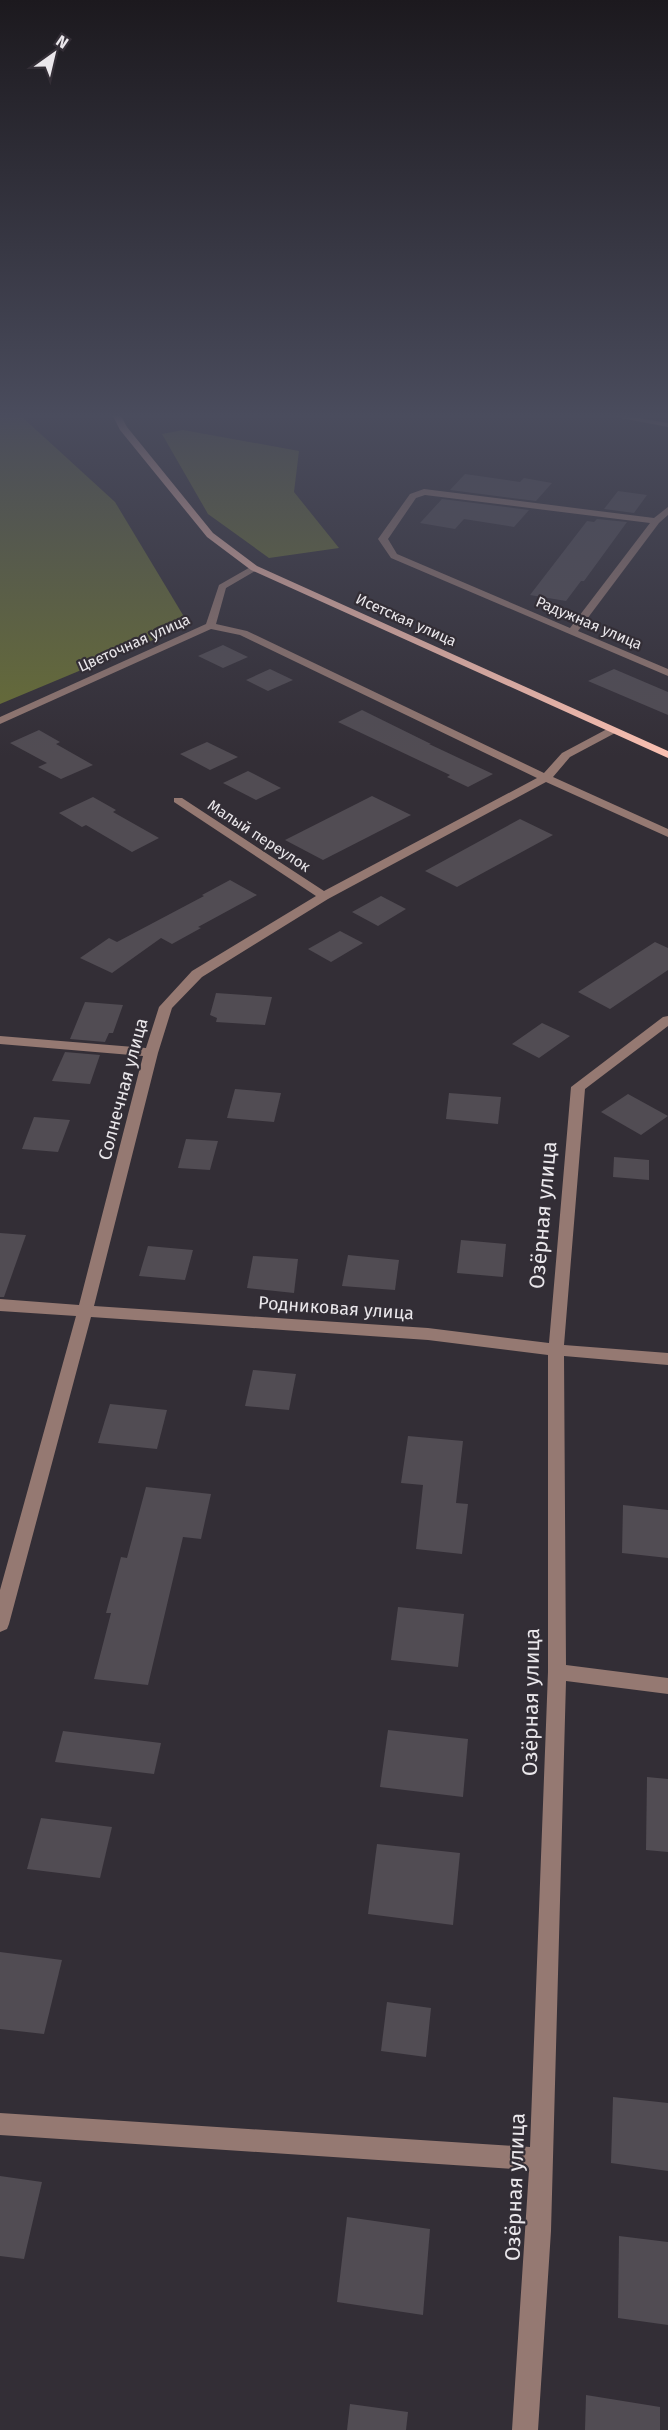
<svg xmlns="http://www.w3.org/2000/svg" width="668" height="2430" font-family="'Fira Sans',sans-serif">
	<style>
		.forest { fill: #696f34 }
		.building { fill: #514c53 }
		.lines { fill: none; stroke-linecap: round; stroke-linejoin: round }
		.minor { fill: #957972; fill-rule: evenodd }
		.major { fill: #fbc1b2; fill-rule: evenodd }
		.labels { text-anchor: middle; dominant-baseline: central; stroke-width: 4.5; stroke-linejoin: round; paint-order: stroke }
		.far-street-label { font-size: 15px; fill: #eae7eb; stroke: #332e36 }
		.street-label { font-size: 18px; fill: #eae7eb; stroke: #332e36 }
		.near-street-label { font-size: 21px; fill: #eae7eb; stroke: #332e36 }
	</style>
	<rect width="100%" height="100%" fill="#332e36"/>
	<g class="forest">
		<path d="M0 416H21L115 502 189 625 0 704Z"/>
		<path d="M183 430 299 451 294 492 339 548 269 558 208 514 162 434Z"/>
	</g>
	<g class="building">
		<path d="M465 474 520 482 524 478 552 483 536 501 450 490Z"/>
		<path d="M618 491 647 495 634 513 604 509Z"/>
		<path d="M442 499 529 510 514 527 464 519 455 529 420 523Z"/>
		<path d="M597 519 627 522 584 581H581L566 601 530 595 587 521 594 522Z"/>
		<path d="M223 645 248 657 223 668 198 656Z"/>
		<path d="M270 669 293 680 268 691 246 680Z"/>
		<path d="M614 669 668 692V715L588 681Z"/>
		<path d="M362 710 431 744H429L493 774 468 787 447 777 450 775 338 722Z"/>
		<path d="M39 730 60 742 56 744 93 765 61 779 38 767 47 763 10 743Z"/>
		<path d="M207 742 238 757 210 770 180 754Z"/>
		<path d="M248 771 281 788 256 800 223 783Z"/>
		<path d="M372 796 411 815 323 860 285 840Z"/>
		<path d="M93 797 116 810 113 812 159 838 132 852 86 825 82 827 59 813Z"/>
		<path d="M520 819 553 835 457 887 425 871Z"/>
		<path d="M230 880 257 895 198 927 201 928 172 944 161 938 112 973 80 958 109 938 117 942 204 896 202 895Z"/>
		<path d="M381 896 406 909 378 926 352 912Z"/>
		<path d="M340 931 363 943 331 962 308 949Z"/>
		<path d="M655 942 668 948V970L610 1009 578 992Z"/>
		<path d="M216 993 272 997 265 1025 216 1022 217 1018 210 1015Z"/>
		<path d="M85 1002 123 1005 113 1033H109L105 1042 70 1039Z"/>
		<path d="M542 1023 570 1036 539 1058 512 1044Z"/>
		<path d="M65 1052 100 1055 90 1084 52 1081Z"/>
		<path d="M235 1089 281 1093 274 1122 227 1118Z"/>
		<path d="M449 1093 501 1097 498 1124 446 1119Z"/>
		<path d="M628 1094 668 1116 641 1135 601 1112Z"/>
		<path d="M34 1117 70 1120 58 1152 22 1149Z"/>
		<path d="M186 1139 218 1141 210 1170 178 1168Z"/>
		<path d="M614 1157 649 1160V1180L613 1177Z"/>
		<path d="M0 1233 26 1235 4 1297H0Z"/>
		<path d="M461 1240 506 1244 503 1277 457 1273Z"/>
		<path d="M148 1246 193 1250 185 1280 139 1276Z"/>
		<path d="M348 1255 399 1260 395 1290 342 1286Z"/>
		<path d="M253 1256 298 1259 294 1293 247 1288Z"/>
		<path d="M253 1370 296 1374 289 1410 245 1406Z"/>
		<path d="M110 1404 167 1410 157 1449 98 1443Z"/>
		<path d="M408 1436 463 1441 456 1503 468 1504 462 1554 416 1549 423 1485 401 1483Z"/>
		<path d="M146 1487 211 1494 201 1539 183 1537 148 1685 94 1679 111 1613H106L121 1557 127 1558Z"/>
		<path d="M623 1505 668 1510V1558L622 1553Z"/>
		<path d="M398 1607 464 1614 458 1667 391 1660Z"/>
		<path d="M388 1730 468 1739 463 1797 380 1787Z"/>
		<path d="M63 1731 161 1743 154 1774 55 1762Z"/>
		<path d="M647 1777 668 1779V1852L646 1850Z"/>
		<path d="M41 1818 112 1827 100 1878 27 1869Z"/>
		<path d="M377 1844 460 1853 453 1925 368 1914Z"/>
		<path d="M0 1952 62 1960 44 2034 0 2029Z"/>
		<path d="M387 2002 431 2008 426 2057 381 2051Z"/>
		<path d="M613 2097 668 2103V2171L611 2163Z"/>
		<path d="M0 2176 42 2182 24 2259 0 2256Z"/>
		<path d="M347 2217 430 2229 423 2315 337 2302Z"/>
		<path d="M619 2236 668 2242V2325L618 2318Z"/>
		<path d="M586 2395 660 2407V2430H585Z"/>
		<path d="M350 2404 408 2412 406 2430H347Z"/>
	</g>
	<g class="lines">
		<g class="minor">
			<path d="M610 416H626L668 423V427Z"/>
			<path d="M424 489 654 518 668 507V515L659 523 578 631 668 669V676L391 558 378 539 410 494ZM425 495 650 523 570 628 397 554 388 539 416 498Z"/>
			<path d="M254 565 257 566V570L226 588 216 624 247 631 544 773 562 753 609 728H617V732L570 757 553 777 668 829V837L546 782 328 899 202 977 172 1008 158 1053 94 1306 428 1328 549 1343 571 1087 663 1017 668 1016V1026L585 1089 564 1345 668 1353V1365L564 1356 566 1665 668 1678V1694L566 1681 551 2231 538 2430H512L529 2170 0 2135V2113L530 2147 548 1672V1355L428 1340 91 1317 9 1624 7 1629 0 1632V1590L76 1316 0 1311V1299L79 1305 143 1056 0 1044V1036L146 1048 159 1007 192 971 316 896 174 802V798H182L324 891 537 778 240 635 211 629 0 724V717L206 624 219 585Z"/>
		</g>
		<path class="major" d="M113 416H121L127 427 213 533 257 566 668 751V758L251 570 207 537 120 430Z"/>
	</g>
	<linearGradient id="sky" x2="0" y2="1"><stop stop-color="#1c191e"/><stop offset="0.55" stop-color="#4a4c5d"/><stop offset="1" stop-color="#4a4c5d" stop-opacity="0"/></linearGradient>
	<rect width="668" height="756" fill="url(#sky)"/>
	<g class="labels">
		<g class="far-street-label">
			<text transform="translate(406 620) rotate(24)">Исетская улица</text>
			<text transform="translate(589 623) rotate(23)">Радужная улица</text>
			<text transform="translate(134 643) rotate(-24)">Цветочная улица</text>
			<text transform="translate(259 836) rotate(33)">Малый переулок</text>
		</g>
		<g class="street-label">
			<text transform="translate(123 1089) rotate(-75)">Солнечная улица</text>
			<text transform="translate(336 1308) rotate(4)">Родниковая улица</text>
		</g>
		<g class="near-street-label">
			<text transform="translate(543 1215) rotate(-85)">Озёрная улица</text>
			<text transform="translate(531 1702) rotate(-89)">Озёрная улица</text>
			<text transform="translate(515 2187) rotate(-88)">Озёрная улица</text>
		</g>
	</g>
	<g transform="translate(54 54) rotate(34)" stroke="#332e36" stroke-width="4.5" paint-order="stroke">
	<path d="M0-4.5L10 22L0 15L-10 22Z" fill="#eae7eb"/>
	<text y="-9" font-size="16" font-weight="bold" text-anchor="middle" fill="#eae7eb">N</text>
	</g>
</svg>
